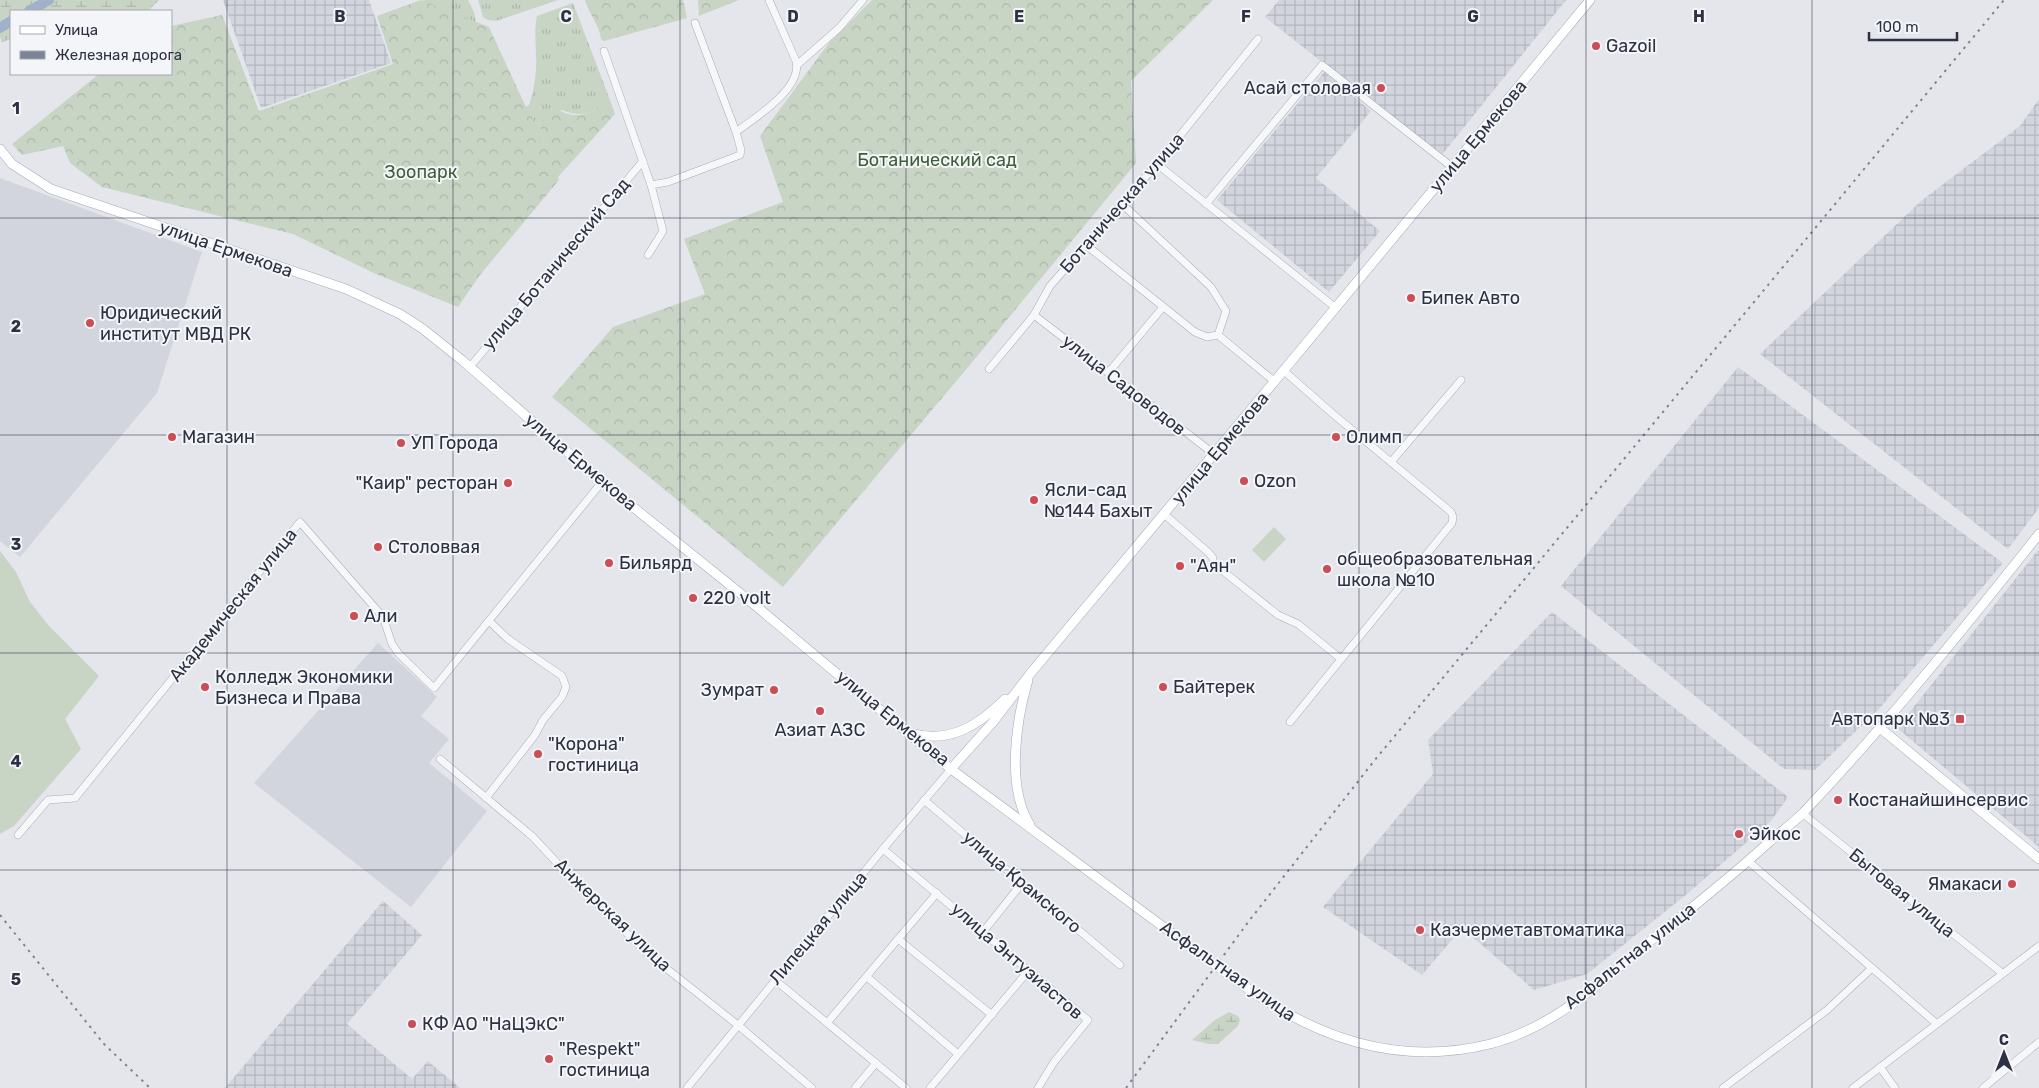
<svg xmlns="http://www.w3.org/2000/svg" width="2039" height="1088" font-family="Rubik,sans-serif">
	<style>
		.built { fill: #d2d5dd }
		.industrial { fill: url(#industrial-grid) }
		.grass { fill: url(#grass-tufts) }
		.forest { fill: url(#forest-crowns) }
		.wetland { fill: url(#wetland-marsh) }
		.garden { fill: #c8d5c5 }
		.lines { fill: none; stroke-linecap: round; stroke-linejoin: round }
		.river { stroke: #a0b1ca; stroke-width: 10 }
		.minor-casing { stroke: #a9acb5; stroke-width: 8 }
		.major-casing { stroke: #a3a9b7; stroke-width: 10 }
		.minor { stroke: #f6f7f9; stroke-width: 7 }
		.major { stroke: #fff; stroke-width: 9 }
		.rail { stroke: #7d8495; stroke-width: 2; stroke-dasharray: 2.5 5; stroke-linecap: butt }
		.major-bridge-casing { stroke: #a3a9b7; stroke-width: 10; stroke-linecap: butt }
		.major-bridge { stroke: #fff; stroke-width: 9 }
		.grid { fill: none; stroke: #2c3243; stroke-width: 1; stroke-opacity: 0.55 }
		.poi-dot { fill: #cc4d56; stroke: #f4f5f8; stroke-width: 2 }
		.labels { text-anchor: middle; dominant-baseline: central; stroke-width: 4; stroke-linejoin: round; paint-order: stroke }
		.poi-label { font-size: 18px; fill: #2c3243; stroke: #f4f5f8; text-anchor: start }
		.street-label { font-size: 18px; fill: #2c3243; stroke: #f4f5f8 }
		.park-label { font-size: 18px; fill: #3d5f39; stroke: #f4f5f8 }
		.grid-label { font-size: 16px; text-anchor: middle; font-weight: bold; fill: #2c3243; stroke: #f4f5f8; stroke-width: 4; stroke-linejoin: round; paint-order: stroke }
	</style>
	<defs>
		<pattern id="industrial-grid" width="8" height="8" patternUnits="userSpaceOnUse" patternTransform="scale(1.25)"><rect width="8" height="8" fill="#d2d5dd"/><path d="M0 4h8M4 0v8" fill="none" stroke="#b4b7bf"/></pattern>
		<pattern id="grass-tufts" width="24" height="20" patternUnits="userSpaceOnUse" patternTransform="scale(1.25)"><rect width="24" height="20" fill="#c8d5c5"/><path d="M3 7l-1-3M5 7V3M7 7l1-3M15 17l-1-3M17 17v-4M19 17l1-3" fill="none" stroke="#acb7aa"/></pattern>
		<pattern id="forest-crowns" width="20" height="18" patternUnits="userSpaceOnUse" patternTransform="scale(1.25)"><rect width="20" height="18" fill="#c8d5c5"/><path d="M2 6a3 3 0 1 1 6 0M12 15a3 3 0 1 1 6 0" fill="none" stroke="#acb7aa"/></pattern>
		<pattern id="wetland-marsh" width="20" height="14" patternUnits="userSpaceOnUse" patternTransform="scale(1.25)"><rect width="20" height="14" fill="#c8d5c5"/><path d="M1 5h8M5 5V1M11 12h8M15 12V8" fill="none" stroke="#acb7aa"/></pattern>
	</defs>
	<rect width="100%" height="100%" fill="#e4e6eb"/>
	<g class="built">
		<path d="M0 178 202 252 157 393 20 557 0 541Z"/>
		<path d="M378 643 437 697 421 716 449 739 429 763 487 811 411 907 254 783Z"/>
	</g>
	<g class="industrial">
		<path d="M223 0H369L391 63 261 108Z"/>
		<path d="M1279 0H1566L1441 156 1265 17Z"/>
		<path d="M1324 72 1371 111 1316 178 1380 231 1329 292 1217 200Z"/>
		<path d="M2039 99V508L2008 549 1760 354 1921 201 2020 126Z"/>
		<path d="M1738 367 2003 563 1879 709 1815 770 1784 769 1561 586Z"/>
		<path d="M2039 549V847L1897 728Z"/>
		<path d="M1552 612 1788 797 1771 821 1687 894 1587 974 1534 990 1462 928 1422 975 1323 907 1433 774 1428 740Z"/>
		<path d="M383 901 422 935 347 1024 412 1079 428 1061 460 1088H225Z"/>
	</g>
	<g class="grass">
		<path d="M423 0H468L474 12 477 27 427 13Z"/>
		<path d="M478 0H558L496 21 488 20 483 17Z"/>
		<path d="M573 3 607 92C601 115 581 118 562 110L537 119 545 141 507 156 513 115 529 105C534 90 537 73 536 57 536 43 534 30 537 16Z"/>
	</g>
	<g class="forest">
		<path d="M421 0 489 27 542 142 545 141 537 119 543 110C560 106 561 114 574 115 590 116 603 108 607 92L615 114 558 177 559 180 480 275 458 307 376 274 293 234 102 187 70 163 63 146 22 155 12 144 99 74H171V26L222 15 259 111 393 64 377 16Z"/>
		<path d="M585 0H683L687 18 604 41 601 39C599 24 589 14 585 0Z"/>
		<path d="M698 0H739L699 16Z"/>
		<path d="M872 0H1213L1131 81 1136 163 969 366 783 587 552 397 613 327 705 294 684 239 783 202 760 136 829 43Z"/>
	</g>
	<g class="wetland">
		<path d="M0 0H159L148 11H11V39L2 42 0 37Z"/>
		<path d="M1229 1012 1238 1016 1240 1020 1238 1026 1218 1044H1209L1192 1040 1215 1020Z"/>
	</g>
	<g class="garden">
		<path d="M1274 527 1286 539 1264 562 1252 550Z"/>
		<path d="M0 551 16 572 30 602 49 626 99 676 65 719 81 749 14 826 0 834Z"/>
	</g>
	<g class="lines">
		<g class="river">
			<path d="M29 11 49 0"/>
			<path d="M0 28 11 21"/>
		</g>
		<defs>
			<g id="minor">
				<path d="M695 23 736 132"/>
				<path d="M604 51 651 185 663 231 648 255"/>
				<path d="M797 65 839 28 863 0"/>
				<path d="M1157 164 1336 308"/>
				<path d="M651 185 668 182 740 155 741 150 736 132C755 118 803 88 796 61L769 0"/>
				<path d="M1121 203 1211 287 1226 311 1218 335 1275 382"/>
				<path d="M1206 204 1322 65 1452 167"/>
				<path d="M1086 245 1195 332 1207 337 1218 335"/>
				<path d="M1034 315 1214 454"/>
				<path d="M469 368 643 161"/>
				<path d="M989 369 1034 315 1050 286 1157 164 1258 39"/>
				<path d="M1284 371 1333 414 1451 512 1453 517 1452 523 1290 722"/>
				<path d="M1108 373 1163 307"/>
				<path d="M1391 462 1461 380"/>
				<path d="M1164 514 1209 553 1213 558V563L1278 615 1298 624 1341 659"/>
				<path d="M440 759 533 837 571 878 647 953 739 1026 812 1088"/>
				<path d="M486 798 535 735 543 720 562 697 566 687 562 676 508 639 489 621"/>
				<path d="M924 800 1120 965"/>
				<path d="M1802 813 2002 973"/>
				<path d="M18 835 48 800 75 798 300 522 383 617 392 644 399 654 434 688 602 482"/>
				<path d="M883 849 1088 1020 1054 1062 1038 1088"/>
				<path d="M1748 861 1937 1024"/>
				<path d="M983 932 1022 883"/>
				<path d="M898 939 992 1015"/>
				<path d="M867 977 958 1054"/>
				<path d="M775 980 906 1088"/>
				<path d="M827 1023 937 893"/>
				<path d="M1880 1067 1895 1088"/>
				<path d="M687 1088 883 849 951 769"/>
				<path d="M855 1088 876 1063"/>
				<path d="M930 1088 1029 970"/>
				<path d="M1723 1088 1827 1010 1872 968"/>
				<path d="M1853 1088 2039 946"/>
				<path d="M1983 1088 2039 1042"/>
			</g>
			<g id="major">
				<path d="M0 149 12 164 51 189 346 289 400 314 423 329 463 361 602 482 756 606 951 769 1197 952"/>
				<path d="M1028 680C1016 721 1006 787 1030 825"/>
				<path d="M1880 728 2039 859"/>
				<path d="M911 733C949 744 978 726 1005 699"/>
				<path d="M951 769 993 722 1030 674 1289 364 1590 0"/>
				<path d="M1240 983C1315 1038 1397 1067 1490 1044 1553 1028 1601 982 1649 942 1689 910 1730 878 1768 843 1779 833 1792 824 1803 813 1887 724 1963 630 2039 534"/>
			</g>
		</defs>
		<use href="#minor" class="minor-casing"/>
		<use href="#major" class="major-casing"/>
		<use href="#minor" class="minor"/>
		<use href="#major" class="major"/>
		<g class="rail">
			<path d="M0 915 104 1044 150 1088"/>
			<path d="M1126 1088 1249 921 1374 761 2004 0"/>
		</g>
		<defs>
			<path id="major-bridge" d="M1197 952 1240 983"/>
		</defs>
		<use href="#major-bridge" class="major-bridge-casing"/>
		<use href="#major-bridge" class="major-bridge"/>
	</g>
	<path class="grid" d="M227 0V1088M453 0V1088M680 0V1088M906 0V1088M1133 0V1088M1359 0V1088M1586 0V1088M1812 0V1088M0 218H2039M0 435H2039M0 653H2039M0 870H2039"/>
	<g class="poi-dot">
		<circle cx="1596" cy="46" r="5"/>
		<circle cx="1381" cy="88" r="5"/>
		<circle cx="1411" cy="298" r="5"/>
		<circle cx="90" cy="323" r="5"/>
		<circle cx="172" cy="437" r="5"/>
		<circle cx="1336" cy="437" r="5"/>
		<circle cx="401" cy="443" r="5"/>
		<circle cx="1244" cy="481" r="5"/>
		<circle cx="508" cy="483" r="5"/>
		<circle cx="1034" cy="500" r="5"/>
		<circle cx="378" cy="547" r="5"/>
		<circle cx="609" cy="563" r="5"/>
		<circle cx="1180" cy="566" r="5"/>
		<circle cx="1327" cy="569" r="5"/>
		<circle cx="693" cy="598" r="5"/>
		<circle cx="354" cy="616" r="5"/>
		<circle cx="205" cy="687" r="5"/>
		<circle cx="1163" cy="687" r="5"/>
		<circle cx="774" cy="690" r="5"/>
		<circle cx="820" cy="711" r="5"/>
		<rect x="1955" y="714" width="10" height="10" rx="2.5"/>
		<circle cx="538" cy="754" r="5"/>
		<circle cx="1838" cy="800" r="5"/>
		<circle cx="1739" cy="834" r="5"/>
		<circle cx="2012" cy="884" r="5"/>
		<circle cx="1420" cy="930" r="5"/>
		<circle cx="412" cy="1024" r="5"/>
		<circle cx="549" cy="1059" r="5"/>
	</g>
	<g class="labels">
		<g class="poi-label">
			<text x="1606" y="46">Gazoil</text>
			<text x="1371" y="88" text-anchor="end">Асай столовая</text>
			<text x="1421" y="298">Бипек Авто</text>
			<text x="100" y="313">Юридический<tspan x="100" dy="21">институт МВД РК</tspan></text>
			<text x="182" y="437">Магазин</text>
			<text x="1346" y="437">Олимп</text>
			<text x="411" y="443">УП Города</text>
			<text x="1254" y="481">Ozon</text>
			<text x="498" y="483" text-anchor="end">"Каир" ресторан</text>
			<text x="1044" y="490">Ясли-сад<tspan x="1044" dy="21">№144 Бахыт</tspan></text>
			<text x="388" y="547">Столоввая</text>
			<text x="1337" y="559">общеобразовательная<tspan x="1337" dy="21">школа №10</tspan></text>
			<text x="619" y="563">Бильярд</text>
			<text x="1190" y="566">"Аян"</text>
			<text x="703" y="598">220 volt</text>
			<text x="364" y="616">Али</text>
			<text x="215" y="677">Колледж Экономики<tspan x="215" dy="21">Бизнеса и Права</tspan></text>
			<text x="1173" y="687">Байтерек</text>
			<text x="764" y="690" text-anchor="end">Зумрат</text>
			<text x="1950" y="719" text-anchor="end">Автопарк №3</text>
			<text x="820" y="730" text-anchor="middle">Азиат АЗС</text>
			<text x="548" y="744">"Корона"<tspan x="548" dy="21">гостиница</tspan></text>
			<text x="1848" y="800">Костанайшинсервис</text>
			<text x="1749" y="834">Эйкос</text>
			<text x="2002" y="884" text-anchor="end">Ямакаси</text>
			<text x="1430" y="930">Казчерметавтоматика</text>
			<text x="422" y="1024">КФ АО "НаЦЭкС"</text>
			<text x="559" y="1049">"Respekt"<tspan x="559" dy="21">гостиница</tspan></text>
		</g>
		<g class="street-label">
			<text transform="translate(1478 136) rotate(-50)">улица Ермекова</text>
			<text transform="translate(1122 203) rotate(-49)">Ботаническая улица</text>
			<text transform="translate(226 249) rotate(19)">улица Ермекова</text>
			<text transform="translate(556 264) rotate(-50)">улица Ботанический Сад</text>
			<text transform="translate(1124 385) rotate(38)">улица Садоводов</text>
			<text transform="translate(1220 448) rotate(-50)">улица Ермекова</text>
			<text transform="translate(581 462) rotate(40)">улица Ермекова</text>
			<text transform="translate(233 605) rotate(-51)">Академическая улица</text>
			<text transform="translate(893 718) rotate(39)">улица Ермекова</text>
			<text transform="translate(1022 882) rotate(40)">улица Крамского</text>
			<text transform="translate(1902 893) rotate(39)">Бытовая улица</text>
			<text transform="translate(613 915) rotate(44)">Анжерская улица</text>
			<text transform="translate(818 928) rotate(-50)">Липецкая улица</text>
			<text transform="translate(1630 956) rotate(-38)">Асфальтная улица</text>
			<text transform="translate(1017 961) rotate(41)">улица Энтузиастов</text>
			<text transform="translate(1228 971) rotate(35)">Асфальтная улица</text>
		</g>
		<g class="park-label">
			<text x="937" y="160">Ботанический сад</text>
			<text x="421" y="172">Зоопарк</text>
		</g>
	</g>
	<g class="grid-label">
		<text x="340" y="22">B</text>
		<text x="566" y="22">C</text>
		<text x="793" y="22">D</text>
		<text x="1019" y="22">E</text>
		<text x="1246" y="22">F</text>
		<text x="1473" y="22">G</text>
		<text x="1699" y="22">H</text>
		<text x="16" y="114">1</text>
		<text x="16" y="332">2</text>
		<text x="16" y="550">3</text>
		<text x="16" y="767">4</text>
		<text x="16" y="985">5</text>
	</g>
	<rect x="10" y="10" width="162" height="65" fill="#f4f5f8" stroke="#a4a7b0"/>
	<rect x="20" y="26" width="25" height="8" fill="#ffffff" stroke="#a4a7b0"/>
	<text x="55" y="35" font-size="15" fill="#2c3243">Улица</text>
	<rect x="20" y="51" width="25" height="8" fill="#7d8495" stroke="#a4a7b0"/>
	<text x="55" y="60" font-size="15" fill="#2c3243">Железная дорога</text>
	<g transform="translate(2004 1053)" stroke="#f4f5f8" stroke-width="4" paint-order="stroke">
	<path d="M0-4L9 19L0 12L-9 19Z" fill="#2c3243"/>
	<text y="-8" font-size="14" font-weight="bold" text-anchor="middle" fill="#2c3243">С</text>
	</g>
	<path d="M1869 32v8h88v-8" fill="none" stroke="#2c3243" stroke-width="2.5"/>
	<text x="1876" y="32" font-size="15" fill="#2c3243" stroke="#f4f5f8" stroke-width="4" paint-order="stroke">100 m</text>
</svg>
